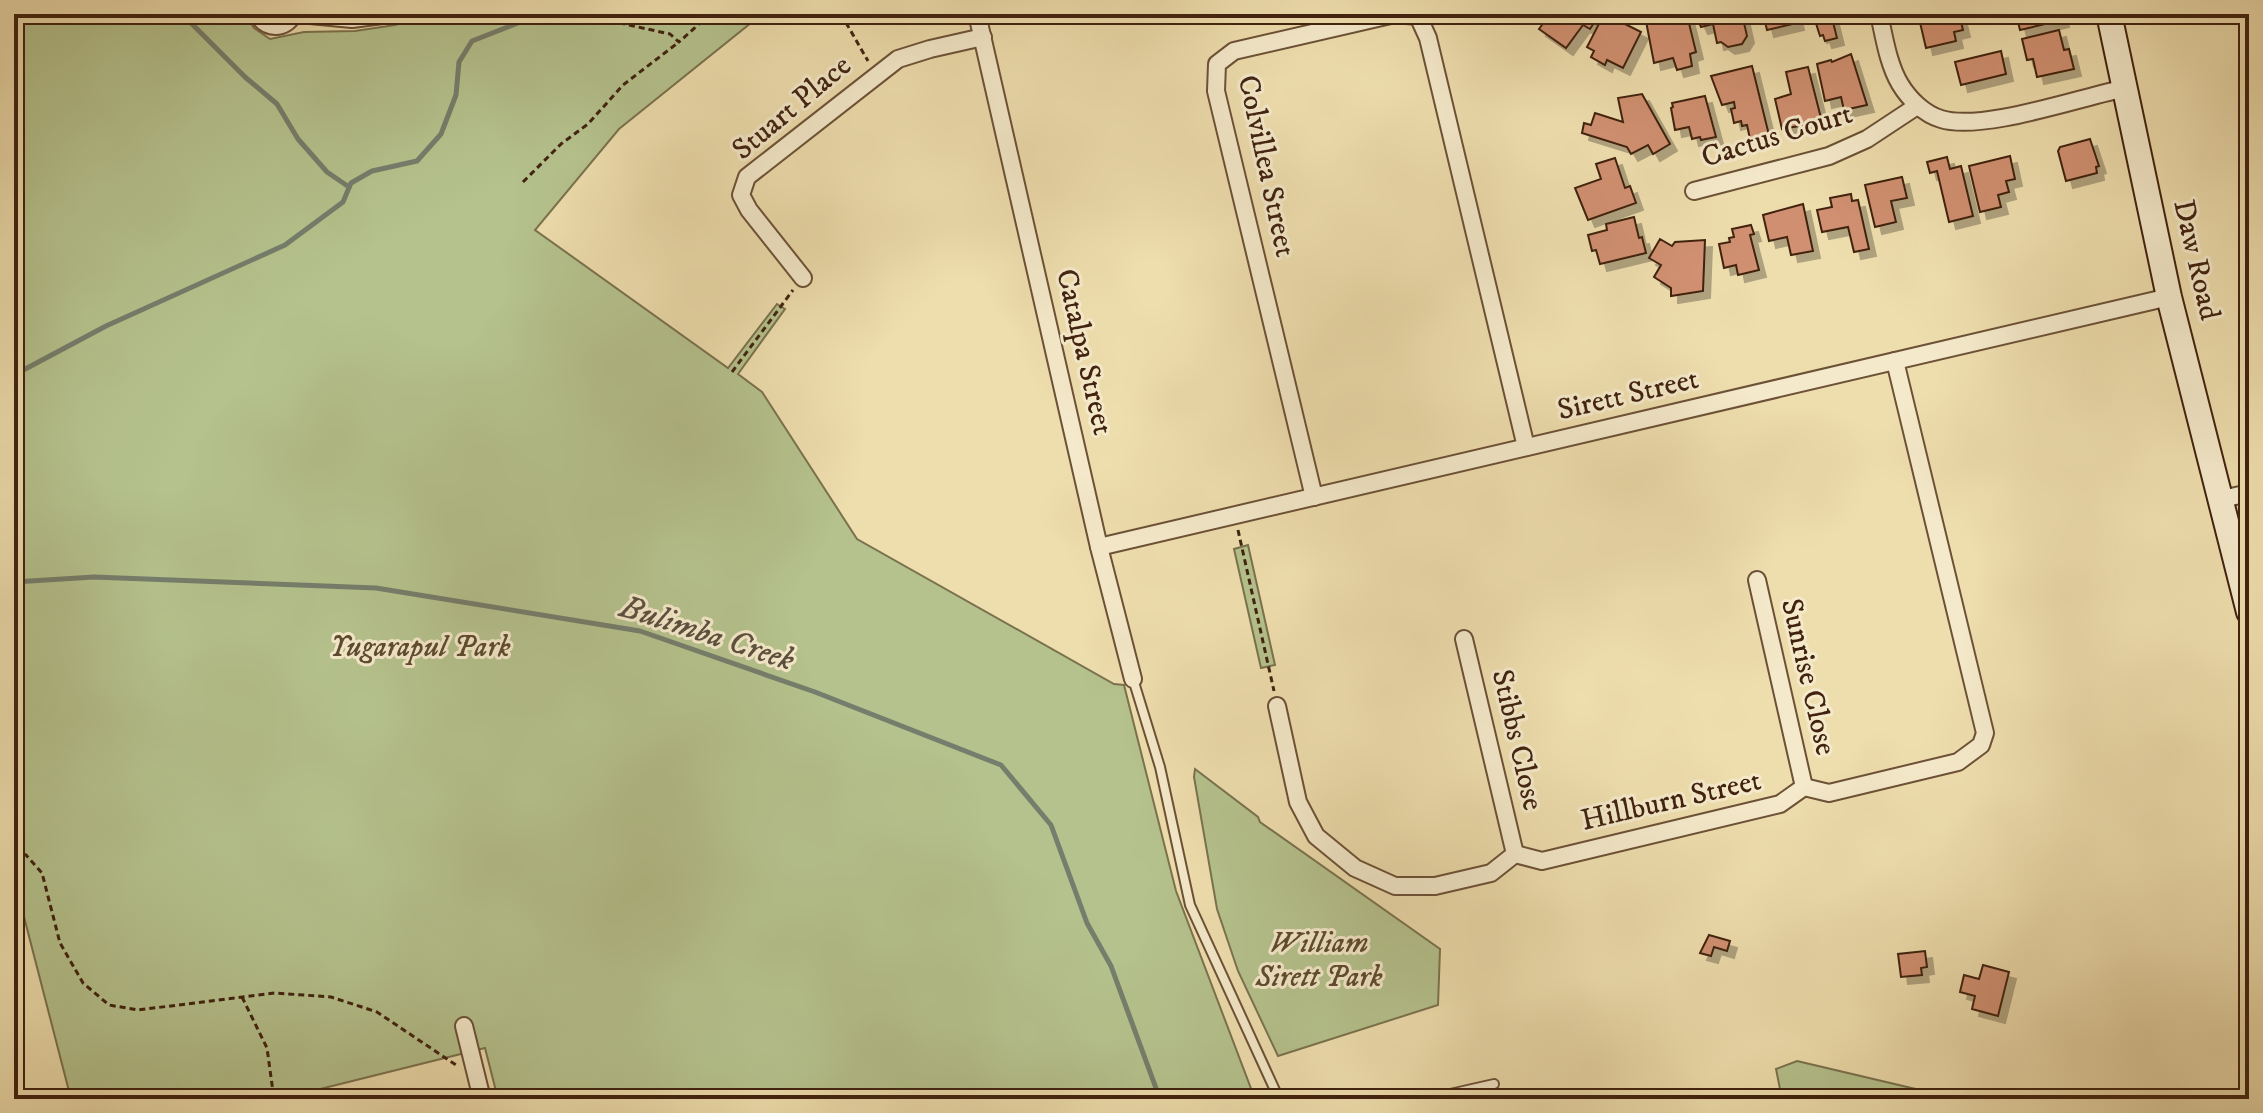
<svg xmlns="http://www.w3.org/2000/svg" width="2263" height="1113" font-family="'IM FELL DW Pica',serif">
	<style>
		.green { fill: #b5c28d; stroke: #7a724e; stroke-width: 2 }
		.lines { fill: none; stroke-linecap: round; stroke-linejoin: round }
		.stream { stroke: #757e6c; stroke-width: 5 }
		.building { fill: #d09071; stroke: #40220f; stroke-width: 2; filter: url(#shadow) }
		.lane-casing { stroke: #6c5136; stroke-width: 12 }
		.street-casing { stroke: #6c5136; stroke-width: 20 }
		.secondary-casing { stroke: #40220f; stroke-width: 28 }
		.path { stroke: #40220f; stroke-width: 3; stroke-dasharray: 6 4; stroke-linecap: butt }
		.lane { stroke: #f4e9ca; stroke-width: 8 }
		.street { stroke: #f4e9ca; stroke-width: 16 }
		.secondary { stroke: #f4e9ca; stroke-width: 24 }
		.labels { text-anchor: middle; dominant-baseline: central; stroke-width: 6; stroke-linejoin: round; paint-order: stroke }
		.street-label { font-size: 30px; fill: #40220f; stroke: #f4e9ca }
		.park-label { font-size: 30px; font-style: italic; fill: #5d4a2e; stroke: #f4e9ca }
		.water-label { font-size: 32px; font-style: italic; fill: #5b503e; stroke: #f4e9ca }
	</style>
	<defs>
		<filter id="shadow"><feDropShadow dx="7" dy="7" stdDeviation="0" flood-color="#0004"/></filter>
	</defs>
	<rect width="100%" height="100%" fill="#eeddad"/>
	<filter id="stains"><feTurbulence type="fractalNoise" baseFrequency=".0025" numOctaves="4"/><feColorMatrix values="0 0 0 0 .2 0 0 0 0 .09 0 0 0 0 .02 0 0 0 .5 -.17"/></filter>
	<radialGradient id="worn" r=".72"><stop offset=".6" stop-color="#630" stop-opacity="0"/><stop offset="1" stop-color="#630" stop-opacity=".3"/></radialGradient>
	<g class="green">
		<path d="M14 14H245L254 28 270 39 304 32 355 31 395 25 431 14H762L619 129 535 230 728 368 777 304 785 309 738 374 762 392 857 539 1114 684 1124 685 1176 891 1255 1099H498L485 1048 280 1099H71L14 878Z"/>
		<path d="M1248 545 1275 665 1261 668 1234 549Z"/>
		<path d="M1195 769 1258 817 1260 822 1440 949 1438 1005 1278 1056 1238 971 1217 909 1194 777Z"/>
		<path d="M1797 1061 1920 1090 1941 1099H1782L1776 1069Z"/>
	</g>
	<g class="lines">
		<g class="stream">
			<path d="M182 14 245 77 277 104 298 139 327 172 349 187"/>
			<path d="M14 375 106 326 285 245 343 202 351 183 372 171 417 161 441 134 456 95 459 62 472 41 541 14"/>
			<path d="M14 582 94 577 376 588 640 631 815 692 1001 765 1051 825 1087 923 1111 966 1160 1099"/>
		</g>
	</g>
	<g class="building">
		<path d="M1550 14H1600L1590 29 1583 25 1566 48 1539 29Z"/>
		<path d="M1604 14H1616L1621 17 1619 21 1641 32 1623 68 1607 60 1605 65 1591 57 1594 51 1587 47Z"/>
		<path d="M1662 14 1663 21 1687 15 1696 52 1690 54 1692 66 1677 70 1673 58 1654 63 1645 16Z"/>
		<path d="M1695 14H1742L1747 36 1742 44 1728 47 1721 42 1717 43 1713 24 1701 27Z"/>
		<path d="M1763 14H1795L1797 23 1767 30Z"/>
		<path d="M1813 14H1831L1837 38 1825 41 1823 35 1820 36Z"/>
		<path d="M1918 14H1959L1963 30 1954 32 1956 41 1926 48Z"/>
		<path d="M2016 14H2061L2062 20 2020 30Z"/>
		<path d="M2059 30 2064 50 2069 49 2074 69 2037 77 2033 59 2027 60 2022 39Z"/>
		<path d="M2001 51 2006 74 1961 85 1955 62Z"/>
		<path d="M1851 54 1867 105 1844 110 1841 97 1825 101 1817 64 1831 60 1832 62Z"/>
		<path d="M1752 66 1769 135 1750 139 1747 125 1742 126 1741 121 1734 123 1731 109 1735 108 1734 102 1722 105 1711 76Z"/>
		<path d="M1808 67 1822 122 1782 129 1775 99 1791 94 1786 72Z"/>
		<path d="M1642 94 1670 144 1653 154 1648 145 1631 154 1627 147 1582 133 1584 123 1591 125 1595 113 1623 122 1618 98Z"/>
		<path d="M1705 96 1716 137 1701 140 1700 137 1692 139 1689 127 1675 130 1671 108 1673 107 1672 103Z"/>
		<path d="M2090 139 2099 166 2096 167 2097 173 2066 181 2058 151 2060 147Z"/>
		<path d="M2010 156 2015 179 2006 181 2009 192 1998 195 2001 207 1980 212 1969 166Z"/>
		<path d="M1947 157 1950 169 1961 166 1973 216 1949 222 1937 171 1930 173 1927 162Z"/>
		<path d="M1615 158 1625 188 1630 186 1636 203 1588 220 1575 188 1601 179 1596 164Z"/>
		<path d="M1902 177 1907 198 1891 201 1896 222 1875 227 1865 185Z"/>
		<path d="M1851 194 1852 201 1858 200 1869 249 1854 252 1848 227 1822 232 1817 210 1832 207 1830 198Z"/>
		<path d="M1803 204 1813 251 1791 255 1787 237 1769 241 1763 215Z"/>
		<path d="M1634 217 1639 238 1642 237 1646 253 1600 264 1596 250 1592 251 1588 235 1607 230 1606 224Z"/>
		<path d="M1751 225 1754 234 1750 235 1759 270 1738 275 1736 265 1724 268 1719 244 1730 242 1729 238 1734 237 1732 229Z"/>
		<path d="M1660 239 1672 246 1675 242 1705 240 1703 291 1671 296V288L1654 277 1661 265 1649 258Z"/>
		<path d="M1709 935 1730 941 1727 951 1714 947 1711 956 1700 953Z"/>
		<path d="M1925 951 1927 967 1921 968 1922 975 1901 977 1898 954Z"/>
		<path d="M1983 965 2009 972 1998 1016 1972 1009 1975 996 1960 992 1964 975 1979 979Z"/>
	</g>
	<g class="lines">
		<defs>
			<g id="lane">
				<path d="M1133 679 1160 767 1190 905 1279 1099"/>
				<path d="M1428 1099 1494 1084"/>
			</g>
			<g id="street">
				<path d="M257 14C267 30 284 30 294 14"/>
				<path d="M299 14 352 19 390 14"/>
				<path d="M977 14 1099 547 1133 679"/>
				<path d="M1879 14C1884 36 1888 64 1900 84 1909 99 1924 114 1941 119 1982 132 2081 97 2126 88"/>
				<path d="M1694 191 1829 156 1867 139 1917 106"/>
				<path d="M803 278 749 210 741 195 747 177 898 59 930 49 983 37"/>
				<path d="M1314 497 1216 91 1217 64 1234 51 1395 14 1418 16 1428 38 1526 447"/>
				<path d="M2222 499 2249 493"/>
				<path d="M1099 547 2169 297"/>
				<path d="M1757 580 1804 787"/>
				<path d="M1464 639 1515 854"/>
				<path d="M1277 706 1298 802 1316 836 1355 868 1395 886H1435L1491 873 1515 854 1542 861 1780 804 1804 787 1829 793 1958 762 1981 745 1985 733 1895 361"/>
				<path d="M464 1026 482 1099"/>
			</g>
			<path id="secondary" d="M2109 14 2169 297 2249 612"/>
		</defs>
		<use href="#lane" class="lane-casing"/>
		<use href="#street" class="street-casing"/>
		<use href="#secondary" class="secondary-casing"/>
		<g class="path">
			<path d="M614 14 620 23 670 34 679 42 710 14"/>
			<path d="M841 14 868 61"/>
			<path d="M523 182 561 144 588 124 623 85 679 42"/>
			<path d="M732 372 793 290"/>
			<path d="M1238 530 1274 691"/>
			<path d="M14 851 26 855 42 873 60 943 83 983 109 1005 138 1010 275 993 331 997 377 1012 456 1065"/>
			<path d="M242 997 267 1048 274 1099"/>
		</g>
		<use href="#lane" class="lane"/>
		<use href="#street" class="street"/>
		<use href="#secondary" class="secondary"/>
	</g>
	<g class="labels">
		<g class="street-label">
			<text transform="translate(792 108) rotate(-40)">Stuart Place</text>
			<text transform="translate(1777 136) rotate(-17)">Cactus Court</text>
			<text transform="translate(1266 166) rotate(78)">Colvillea Street</text>
			<text transform="translate(2196 260) rotate(77)">Daw Road</text>
			<text transform="translate(1084 352) rotate(77)">Catalpa Street</text>
			<text transform="translate(1628 395) rotate(-13)">Sirett Street</text>
			<text transform="translate(1808 677) rotate(77)">Sunrise Close</text>
			<text transform="translate(1517 740) rotate(77)">Stibbs Close</text>
			<text transform="translate(1671 801) rotate(-13)">Hillburn Street</text>
		</g>
		<g class="park-label">
			<text x="420" y="647">Yugarapul Park</text>
			<text x="1319" y="943">William<tspan x="1319" dy="34">Sirett Park</tspan></text>
		</g>
		<g class="water-label">
			<text transform="translate(707 634) rotate(18)">Bulimba Creek</text>
		</g>
	</g>
	<rect width="2263" height="1113" fill="none" stroke="#eeddad" stroke-width="48"/>
	<rect x="16" y="16" width="2231" height="1081" fill="none" stroke="#40220f" stroke-width="4"/>
	<rect x="24" y="24" width="2215" height="1065" fill="none" stroke="#40220f" stroke-width="2"/>
	<rect width="100%" height="100%" filter="url(#stains)"/>
	<rect width="100%" height="100%" fill="url(#worn)"/>
</svg>
